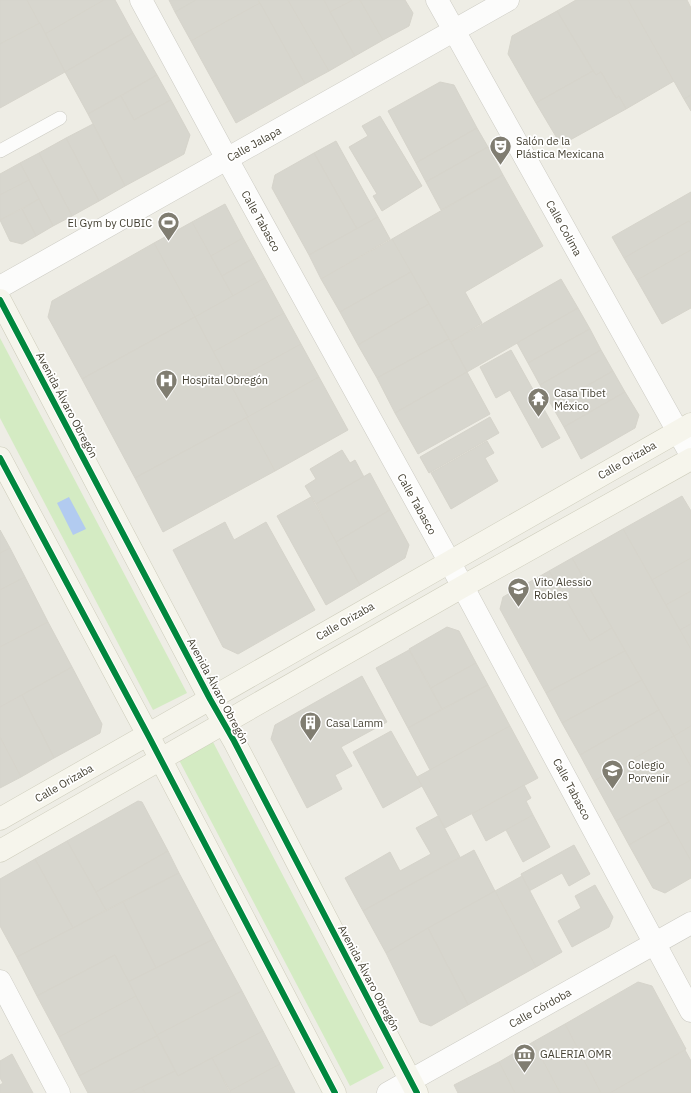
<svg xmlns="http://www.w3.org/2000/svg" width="691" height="1093" font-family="'IBM Plex Sans',sans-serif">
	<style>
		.green { fill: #d4ebc3 }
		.water { fill: #b2cbf0 }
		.building { fill: #d7d6ce; stroke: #d6d4cb }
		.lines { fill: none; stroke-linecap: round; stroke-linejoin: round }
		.lane-casing { stroke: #cccbc3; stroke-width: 14 }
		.street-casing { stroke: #cccbc3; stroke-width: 23 }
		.secondary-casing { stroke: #cecdbc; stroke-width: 23 }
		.lane { stroke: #fcfcfb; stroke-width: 13 }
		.street { stroke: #fcfcfb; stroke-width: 22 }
		.secondary { stroke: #f6f5ec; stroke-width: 22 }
		.cycleway-casing { stroke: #fff; stroke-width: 8 }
		.cycleway { stroke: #00873e; stroke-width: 6 }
		.labels { text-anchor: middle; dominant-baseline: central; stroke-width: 3.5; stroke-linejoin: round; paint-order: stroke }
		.poi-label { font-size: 11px; fill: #444032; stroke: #fff; text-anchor: start }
		.street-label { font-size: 11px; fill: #444032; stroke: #fff }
	</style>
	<rect width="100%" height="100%" fill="#eeede5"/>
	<g class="green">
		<path d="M0 338 187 693 153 710 0 418Z"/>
		<path d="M213 742 384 1068 350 1086 179 760Z"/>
	</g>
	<path class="water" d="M69 497 86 529 73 535 57 503Z"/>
	<g class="building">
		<path d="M0 0H27L40 23 0 44Z"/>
		<path d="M27 0H104L45 34Z"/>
		<path d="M104 0H115L133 33 65 72 45 34Z"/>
		<path d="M169 0H196L175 12Z"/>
		<path d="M196 0H258L260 3 191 41 175 12Z"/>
		<path d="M258 0H288L329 71 305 84Z"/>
		<path d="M288 0H324L355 56 329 71Z"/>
		<path d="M324 0H353L330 12Z"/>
		<path d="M353 0H360L383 40 355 56 330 12Z"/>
		<path d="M360 0H405L413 13 409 26 383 40Z"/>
		<path d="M576 0H628L674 81 626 109 619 96 616 98 601 72 596 75 557 11Z"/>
		<path d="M628 0H687L691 8V95L684 99Z"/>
		<path d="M260 3 305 84 236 123 191 41Z"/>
		<path d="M557 11 593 71 536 103 508 54 512 36Z"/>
		<path d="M40 23 65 72 0 108V44Z"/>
		<path d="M133 33 157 75 88 114 65 72Z"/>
		<path d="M593 71 596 75 601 72 616 98 619 96 626 109 561 145 536 103Z"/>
		<path d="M157 75 171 100 134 120 121 96Z"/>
		<path d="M440 82 454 85 477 128 416 163 388 111Z"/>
		<path d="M691 95V111L684 99Z"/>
		<path d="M121 96 134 120 171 100 190 135 184 154 125 186 88 114Z"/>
		<path d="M380 116 422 186 382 211 373 196 377 194 349 147 368 136 362 126Z"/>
		<path d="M93 124 125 186 99 201 66 138Z"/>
		<path d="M477 128 488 147 426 182 416 163Z"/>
		<path d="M66 138 99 201 72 216 39 153Z"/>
		<path d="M336 141 378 217 357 229 314 153Z"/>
		<path d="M488 147 503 175 441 210 426 182Z"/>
		<path d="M39 153 72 216 53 226 20 163Z"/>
		<path d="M314 153 357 229 309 255 272 188 275 175Z"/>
		<path d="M20 163 29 180 0 195V174Z"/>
		<path d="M503 175 543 246 465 292 482 323 451 342 392 239Z"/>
		<path d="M29 180 39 199 0 220V195Z"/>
		<path d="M691 192V224L689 221 624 258 612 237Z"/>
		<path d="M39 199 53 226 36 236 22 209Z"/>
		<path d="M225 204 243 238 211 256 192 222Z"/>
		<path d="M22 209 36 236 22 244 10 241 0 220Z"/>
		<path d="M378 217 390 239 321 279 309 255Z"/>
		<path d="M689 221 691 224V250L637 280 624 258Z"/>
		<path d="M192 222 233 296 195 317 154 243Z"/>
		<path d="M243 238 254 258 222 276 211 256Z"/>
		<path d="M392 239 411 272 340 312 321 279Z"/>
		<path d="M154 243 195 317 82 379 48 317 52 301Z"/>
		<path d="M691 250V308L662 324 637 280Z"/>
		<path d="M254 258 265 278 233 296 222 276Z"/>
		<path d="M411 272 429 304 358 345 340 312Z"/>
		<path d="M265 278 284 313 213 352 195 317Z"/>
		<path d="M561 279 578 308 467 372 451 342Z"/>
		<path d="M429 304 449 339 377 378 358 345Z"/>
		<path d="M578 308 590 329 528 363 517 343Z"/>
		<path d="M284 313 301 344 230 383 213 352Z"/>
		<path d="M195 317 248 417 135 478 82 379Z"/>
		<path d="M590 329 601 350 540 385 528 363Z"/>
		<path d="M449 339 467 372 395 413 377 378Z"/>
		<path d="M301 344 319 377 246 418 248 417 230 383Z"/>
		<path d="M511 350 560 438 542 448 510 390 496 398 480 367Z"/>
		<path d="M601 350 613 371 552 406 540 385Z"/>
		<path d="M613 371 625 392 564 427 552 406Z"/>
		<path d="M467 372 490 414 418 454 395 413Z"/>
		<path d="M319 377 348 430 275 471 246 418Z"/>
		<path d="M625 392 639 415 635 428 581 459 564 427Z"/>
		<path d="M248 417 246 418 275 471 163 532 135 478Z"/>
		<path d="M490 417 499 433 429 473 420 457Z"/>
		<path d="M487 441 494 453 485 458 498 481 451 509 431 473Z"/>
		<path d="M342 450 350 463 355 460 364 477 316 504 305 486 316 479 310 469Z"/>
		<path d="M370 473 390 510 336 542 316 504Z"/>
		<path d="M682 496 691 511V558L652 580 623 529Z"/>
		<path d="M311 497 360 585 326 605 277 516Z"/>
		<path d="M390 510 409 545 405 558 360 585 336 542Z"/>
		<path d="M225 522 234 540 266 522 315 610 238 654 223 647 173 550Z"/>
		<path d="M623 529 691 649V726L674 736 572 558Z"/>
		<path d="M0 530 10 548 0 553Z"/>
		<path d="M10 548 25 577 0 590V553Z"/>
		<path d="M572 558 612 628 590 641 549 571Z"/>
		<path d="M691 558V591L666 605 652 580Z"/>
		<path d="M549 571 590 641 612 628 625 651 546 693 500 609 503 597Z"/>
		<path d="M25 577 48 622 0 647V590Z"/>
		<path d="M691 591V624L680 630 666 605Z"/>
		<path d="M48 622 72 667 0 707V647Z"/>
		<path d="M691 624V649L680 630Z"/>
		<path d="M447 627 459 631 476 663 431 688 409 649Z"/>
		<path d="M409 650 442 709 408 728 376 668Z"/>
		<path d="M625 651 642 680 562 723 546 693Z"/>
		<path d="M476 663 488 685 442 709 431 688Z"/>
		<path d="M72 667 102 724 100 733 54 758 22 695Z"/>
		<path d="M362 676 387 722 341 747 352 766 335 775 342 789 307 808 271 739 275 725Z"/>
		<path d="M642 680 659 710 580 755 562 723Z"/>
		<path d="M488 685 510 726 430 770 408 728Z"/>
		<path d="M22 695 54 758 21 777 0 737V707Z"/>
		<path d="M659 710 674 736 594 781 580 755Z"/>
		<path d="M510 726 538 778 445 828 417 777Z"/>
		<path d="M691 726V767L674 736Z"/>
		<path d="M391 731 422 786 383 808 353 752Z"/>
		<path d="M674 736 691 767V780L616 821 594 781Z"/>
		<path d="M0 737 21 777 0 788Z"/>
		<path d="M691 780V861L656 799Z"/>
		<path d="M524 785 531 798 526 801 533 815 486 841 472 814Z"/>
		<path d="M656 799 669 822 629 845 616 821Z"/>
		<path d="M138 801 142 802 168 851 96 892 67 841Z"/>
		<path d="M533 815 550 847 523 862 506 830Z"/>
		<path d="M438 816 460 857 363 911 345 878 390 852 400 871 431 854 416 828Z"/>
		<path d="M669 822 691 861V878L665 893 653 888 629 845Z"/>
		<path d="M67 841 106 910 73 928 35 859Z"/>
		<path d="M574 845 590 874 569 886 562 873 529 891 521 874Z"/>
		<path d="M474 850 495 891 386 953 363 911Z"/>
		<path d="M168 851 179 873 106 910 96 892Z"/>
		<path d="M35 859 73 928 17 957 0 926V879Z"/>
		<path d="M179 873 214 939 156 968 123 902Z"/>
		<path d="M522 876 562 952 536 967 495 891Z"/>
		<path d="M595 885 613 917 609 927 572 947 558 921 581 908 575 896Z"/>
		<path d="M495 891 536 967 468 1005 428 928Z"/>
		<path d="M123 902 156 968 128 982 115 955 37 996 17 957Z"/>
		<path d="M428 928 468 1005 431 1026 420 1022 386 953Z"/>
		<path d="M214 939 242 991 157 1035 128 982Z"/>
		<path d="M115 955 136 996 59 1037 37 996Z"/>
		<path d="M638 982 652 986 686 1049 610 1093H601L565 1024Z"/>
		<path d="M242 991 263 1031 178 1076 157 1035Z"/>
		<path d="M136 996 157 1036 79 1076 59 1037Z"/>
		<path d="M565 1024 601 1093H560L533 1042Z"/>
		<path d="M263 1031 280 1064 230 1091 212 1058Z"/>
		<path d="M157 1036 175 1071 129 1093H88L79 1076Z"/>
		<path d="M533 1042 560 1093H515L499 1062Z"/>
		<path d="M685 1050 691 1061V1093H610Z"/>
		<path d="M12 1054 33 1093H0V1085L3 1083 0 1078V1061Z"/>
		<path d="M212 1058 230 1093H145L142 1087 175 1071 178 1076Z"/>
		<path d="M499 1062 515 1093H458L454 1085Z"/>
		<path d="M280 1064 295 1093H230V1091Z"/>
		<path d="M141 1087 145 1093H129Z"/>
	</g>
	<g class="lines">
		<defs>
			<path id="lane" d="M0 151 60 118"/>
			<g id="street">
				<path d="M141 0 227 159 449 561 691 1011"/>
				<path d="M437 0 691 455"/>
				<path d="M0 287 508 0"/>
				<path d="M0 981 59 1093"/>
				<path d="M388 1093 691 923"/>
			</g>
			<g id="secondary">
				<path d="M0 300 210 699 234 741 417 1093"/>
				<path d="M0 458 148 735 335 1093"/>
				<path d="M0 819 691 424"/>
				<path d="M0 851 462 587 691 459"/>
			</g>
		</defs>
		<use href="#lane" class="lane-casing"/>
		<use href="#street" class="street-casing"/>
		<use href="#secondary" class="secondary-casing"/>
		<use href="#lane" class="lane"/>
		<use href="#street" class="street"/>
		<use href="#secondary" class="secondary"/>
		<defs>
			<g id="cycleway">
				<path d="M0 300 210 699 234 741 417 1093"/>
				<path d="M0 458 148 735 335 1093"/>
			</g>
		</defs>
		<use href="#cycleway" class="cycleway-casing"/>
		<use href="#cycleway" class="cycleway"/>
	</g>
	<defs>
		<symbol id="theatre-pin" viewBox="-11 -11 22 30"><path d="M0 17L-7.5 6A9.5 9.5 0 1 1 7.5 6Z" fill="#807d71" stroke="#fff"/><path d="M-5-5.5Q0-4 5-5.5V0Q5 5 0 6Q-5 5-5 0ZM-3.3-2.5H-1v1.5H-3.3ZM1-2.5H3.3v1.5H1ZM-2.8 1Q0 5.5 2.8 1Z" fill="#fff"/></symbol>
		<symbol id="stadium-pin" viewBox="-11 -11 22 30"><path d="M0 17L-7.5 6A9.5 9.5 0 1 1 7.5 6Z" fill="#807d71" stroke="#fff"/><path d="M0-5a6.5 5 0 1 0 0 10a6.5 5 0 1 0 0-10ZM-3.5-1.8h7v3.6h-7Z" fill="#fff"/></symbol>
		<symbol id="hospital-pin" viewBox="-11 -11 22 30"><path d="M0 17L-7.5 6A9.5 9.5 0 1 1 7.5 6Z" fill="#807d71" stroke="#fff"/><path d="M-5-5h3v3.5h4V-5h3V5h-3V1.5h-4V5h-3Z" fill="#fff"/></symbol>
		<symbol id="temple-pin" viewBox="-11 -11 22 30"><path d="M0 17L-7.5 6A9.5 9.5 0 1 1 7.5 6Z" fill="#807d71" stroke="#fff"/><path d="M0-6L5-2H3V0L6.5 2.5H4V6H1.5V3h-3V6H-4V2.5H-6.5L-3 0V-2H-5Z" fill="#fff"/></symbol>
		<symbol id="school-pin" viewBox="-11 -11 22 30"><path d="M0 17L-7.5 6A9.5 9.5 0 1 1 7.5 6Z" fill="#807d71" stroke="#fff"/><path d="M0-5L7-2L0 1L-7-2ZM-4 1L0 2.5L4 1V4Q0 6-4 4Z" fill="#fff"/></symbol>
		<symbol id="building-pin" viewBox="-11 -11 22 30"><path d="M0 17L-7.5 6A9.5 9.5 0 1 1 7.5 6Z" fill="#807d71" stroke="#fff"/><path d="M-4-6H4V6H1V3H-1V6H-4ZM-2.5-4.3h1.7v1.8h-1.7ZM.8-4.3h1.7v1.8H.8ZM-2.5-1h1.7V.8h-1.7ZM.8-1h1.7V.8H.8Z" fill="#fff"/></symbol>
		<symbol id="museum-pin" viewBox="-11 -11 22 30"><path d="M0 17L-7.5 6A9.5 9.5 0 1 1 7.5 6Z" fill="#807d71" stroke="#fff"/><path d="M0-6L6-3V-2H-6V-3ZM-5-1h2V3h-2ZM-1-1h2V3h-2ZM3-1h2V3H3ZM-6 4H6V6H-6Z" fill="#fff"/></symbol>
	</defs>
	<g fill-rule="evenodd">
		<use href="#theatre-pin" x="488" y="134" width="25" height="34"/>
		<use href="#stadium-pin" x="156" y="210" width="25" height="34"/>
		<use href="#hospital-pin" x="154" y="368" width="25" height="34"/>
		<use href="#temple-pin" x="526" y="386" width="25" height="34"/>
		<use href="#school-pin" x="506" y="576" width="25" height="34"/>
		<use href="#building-pin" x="298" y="710" width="25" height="34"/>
		<use href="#school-pin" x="600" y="758" width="25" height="34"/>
		<use href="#museum-pin" x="512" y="1042" width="25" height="34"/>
	</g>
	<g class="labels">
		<g class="poi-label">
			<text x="516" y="141">Salón de la<tspan x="516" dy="13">Plástica Mexicana</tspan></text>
			<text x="152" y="223" text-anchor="end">El Gym by CUBIC</text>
			<text x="182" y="380">Hospital Obregón</text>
			<text x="554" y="393">Casa Tibet<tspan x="554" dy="13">México</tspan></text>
			<text x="534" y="582">Vito Alessio<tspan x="534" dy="13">Robles</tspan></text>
			<text x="326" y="723">Casa Lamm</text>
			<text x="628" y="765">Colegio<tspan x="628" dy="13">Porvenir</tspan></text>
			<text x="540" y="1054">GALERIA OMR</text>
		</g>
		<g class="street-label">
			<text transform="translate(254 144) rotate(-29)">Calle Jalapa</text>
			<text transform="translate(261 221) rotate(61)">Calle Tabasco</text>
			<text transform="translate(564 228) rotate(61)">Calle Colima</text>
			<text transform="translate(67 405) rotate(62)">Avenida Álvaro Obregón</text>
			<text transform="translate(627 460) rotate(-30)">Calle Orizaba</text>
			<text transform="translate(417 504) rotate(61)">Calle Tabasco</text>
			<text transform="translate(345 621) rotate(-30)">Calle Orizaba</text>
			<text transform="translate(218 691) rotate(62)">Avenida Álvaro Obregón</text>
			<text transform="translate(64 783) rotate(-30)">Calle Orizaba</text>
			<text transform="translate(572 789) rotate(62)">Calle Tabasco</text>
			<text transform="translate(369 978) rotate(62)">Avenida Álvaro Obregón</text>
			<text transform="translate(540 1008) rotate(-29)">Calle Córdoba</text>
		</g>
	</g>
</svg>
